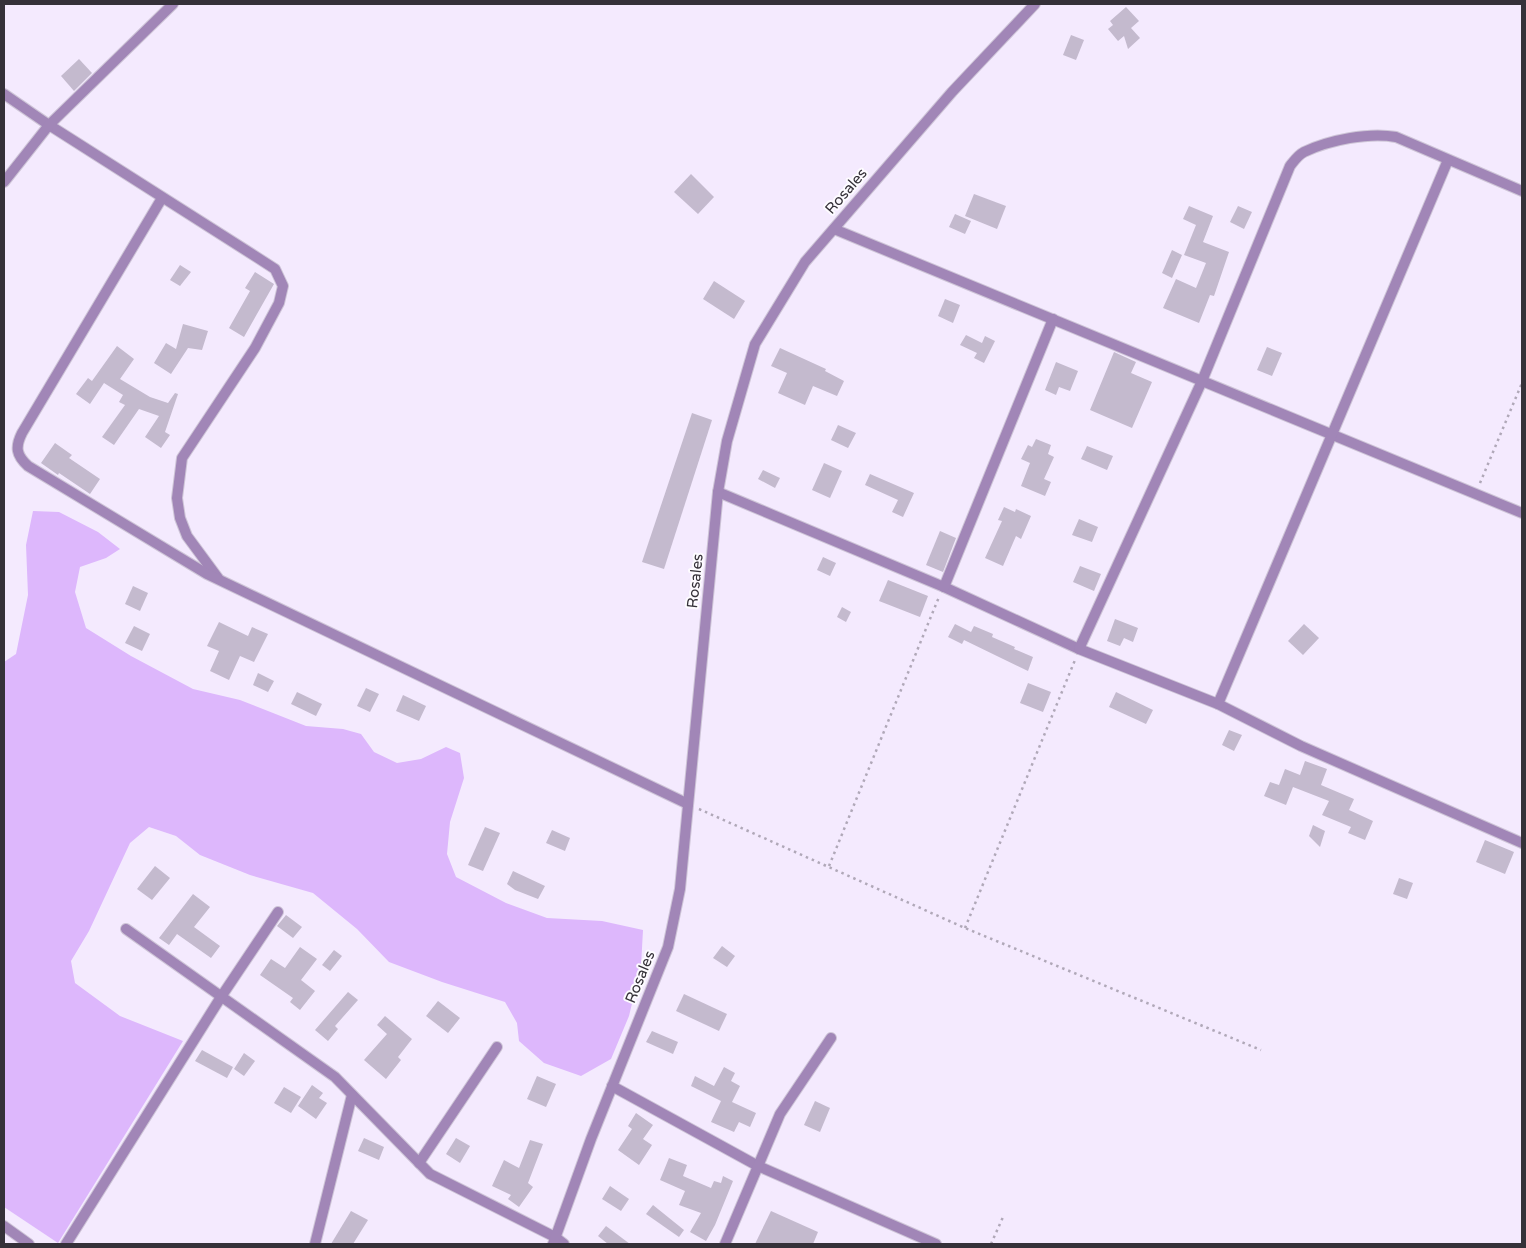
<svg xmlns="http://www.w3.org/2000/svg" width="1526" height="1248" font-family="'Varela Round',sans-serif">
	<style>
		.green { fill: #ddb7fc }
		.building { fill: #c4bace }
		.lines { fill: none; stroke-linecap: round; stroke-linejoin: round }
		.street-casing { stroke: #cec5d7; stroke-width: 12 }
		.path { stroke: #b0a8b8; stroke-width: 2.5; stroke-dasharray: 2.5 4; stroke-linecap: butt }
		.street { stroke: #a186b7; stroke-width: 10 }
		.labels { text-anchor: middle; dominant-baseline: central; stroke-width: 4; stroke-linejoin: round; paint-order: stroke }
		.street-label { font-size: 15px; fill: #353139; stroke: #fdfbff }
	</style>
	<rect width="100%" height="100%" fill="#f4eafe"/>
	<path class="green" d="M33 511 59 512 98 532 120 549 106 558 80 567 75 592 86 628 131 656 193 689 240 700 306 726 343 729 361 734 374 752 397 763 421 759 446 747 460 753 464 778 450 822 447 854 456 877 506 903 547 918 602 921 643 930 641 966 629 1016 611 1059 581 1076 544 1063 519 1041 517 1023 505 1002 442 982 389 962 357 929 313 893 250 875 200 855 176 836 149 827 130 843 89 931 71 961 75 983 120 1016 183 1041 58 1243 4 1207V662L16 654 28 595 26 545Z"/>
	<g class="building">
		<path d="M1126 7 1139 21 1131 28 1140 38 1128 49 1124 36 1118 41 1108 29 1113 25 1110 21Z"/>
		<path d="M1071 35 1084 40 1076 60 1063 55Z"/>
		<path d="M79 59 92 73 74 91 61 76Z"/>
		<path d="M691 174 714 197 698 214 674 192Z"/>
		<path d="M974 194 1006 206 997 229 965 216Z"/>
		<path d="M1189 206 1213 216 1203 242 1229 252 1214 296 1210 295 1199 323 1163 308 1176 279 1196 288 1206 263 1184 255 1196 225 1183 219Z"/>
		<path d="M1238 206 1252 212 1244 229 1230 222Z"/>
		<path d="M955 214 971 221 965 234 949 227Z"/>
		<path d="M1172 250 1182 255 1172 278 1162 273Z"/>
		<path d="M180 265 191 272 180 286 170 280Z"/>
		<path d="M255 272 274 284 244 337 229 328 250 291 245 288Z"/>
		<path d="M714 281 745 301 734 319 703 299Z"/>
		<path d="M945 299 960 305 953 323 938 316Z"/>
		<path d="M183 324 208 331 202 350 188 348 171 374 154 363 166 343 176 349Z"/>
		<path d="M966 335 982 343 985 336 995 341 984 363 974 358 977 353 960 345Z"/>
		<path d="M117 346 134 359 120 379 150 397 168 403 175 393 178 394 165 432 170 435 161 448 145 437 159 416 139 409 114 445 102 437 125 405 119 402 123 395 104 383 90 404 76 394 88 378 92 381Z"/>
		<path d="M1267 347 1282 353 1272 376 1257 370Z"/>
		<path d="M780 348 826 369 825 371 844 381 837 396 813 386 805 405 778 393 787 373 771 366Z"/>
		<path d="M1114 352 1136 362 1131 373 1152 382 1132 428 1090 410Z"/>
		<path d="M1056 362 1078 371 1070 391 1059 387 1056 395 1045 390Z"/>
		<path d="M692 413 712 420 664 569 642 562Z"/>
		<path d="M838 425 856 433 848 448 831 440Z"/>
		<path d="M1036 439 1051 445 1048 454 1054 457 1044 479 1051 482 1045 496 1021 486 1030 463 1021 459 1028 445 1032 447Z"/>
		<path d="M55 443 72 455 69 458 100 479 90 494 59 473 58 475 41 463Z"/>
		<path d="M1087 446 1113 456 1107 470 1081 459Z"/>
		<path d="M824 463 842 471 830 498 812 490Z"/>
		<path d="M763 470 780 478 775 488 758 479Z"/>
		<path d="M870 474 914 493 903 517 892 512 898 500 865 485Z"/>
		<path d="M1004 507 1015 512 1016 509 1031 516 1021 539 1016 536 1003 566 985 558 1002 521 998 520Z"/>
		<path d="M1079 519 1098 527 1092 542 1072 535Z"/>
		<path d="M940 531 956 538 943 572 926 565Z"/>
		<path d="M823 557 836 563 830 576 817 570Z"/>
		<path d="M1080 566 1101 574 1094 591 1073 582Z"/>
		<path d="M888 580 928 596 920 617 879 601Z"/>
		<path d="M133 586 148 593 140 611 125 604Z"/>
		<path d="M842 607 851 612 846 622 837 617Z"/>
		<path d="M1115 619 1138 628 1133 642 1124 638 1120 646 1107 641Z"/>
		<path d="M219 622 248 636 252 627 268 634 254 662 240 656 229 680 210 671 219 651 207 646Z"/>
		<path d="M955 624 971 632 974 626 993 634 992 637 1015 647 1014 649 1033 657 1028 671 964 640 962 644 948 637Z"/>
		<path d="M1304 624 1319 638 1303 655 1288 641Z"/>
		<path d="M134 626 150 634 142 651 125 643Z"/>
		<path d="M258 673 274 681 268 692 253 685Z"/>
		<path d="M1028 683 1051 692 1043 712 1020 703Z"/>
		<path d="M366 688 379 694 370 712 357 706Z"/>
		<path d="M297 692 322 704 316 716 291 704Z"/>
		<path d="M1116 692 1153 710 1146 724 1109 707Z"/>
		<path d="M403 695 426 706 419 721 396 711Z"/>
		<path d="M1229 730 1242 735 1234 751 1222 745Z"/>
		<path d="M1305 761 1327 769 1321 785 1354 799 1349 810 1373 821 1365 840 1348 833 1351 827 1322 815 1329 801 1293 787 1286 805 1264 796 1270 782 1279 785 1285 769 1300 775Z"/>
		<path d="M1313 825 1325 831 1320 847 1309 836Z"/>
		<path d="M485 827 500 833 483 871 468 865Z"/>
		<path d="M552 830 570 838 565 851 546 843Z"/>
		<path d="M1485 840 1514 852 1505 874 1476 862Z"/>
		<path d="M155 866 170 878 152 900 137 889Z"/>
		<path d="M513 871 545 886 538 899 515 890 507 884Z"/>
		<path d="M1399 878 1413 883 1407 899 1393 894Z"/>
		<path d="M193 894 210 907 194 927 220 946 211 958 177 934 169 945 159 938Z"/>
		<path d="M286 915 302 927 293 938 277 926Z"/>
		<path d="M722 946 735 956 727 967 713 958Z"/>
		<path d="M300 947 317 959 301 980 315 991 300 1010 290 1002 293 998 260 975 271 959 285 968Z"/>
		<path d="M334 950 342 956 330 971 322 965Z"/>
		<path d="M348 992 358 1000 335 1026 338 1029 328 1041 315 1030Z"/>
		<path d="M684 994 727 1014 719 1031 676 1011Z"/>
		<path d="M438 1001 460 1018 448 1033 426 1016Z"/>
		<path d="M385 1016 412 1039 398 1057 401 1060 386 1079 364 1060 387 1034 377 1025Z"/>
		<path d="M652 1031 678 1042 673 1054 646 1042Z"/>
		<path d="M202 1050 233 1067 227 1078 195 1061Z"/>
		<path d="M244 1053 255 1061 244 1076 234 1069Z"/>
		<path d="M724 1067 735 1073 731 1081 740 1086 732 1102 756 1113 750 1127 739 1122 734 1132 711 1122 721 1101 691 1086 695 1076 714 1086Z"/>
		<path d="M537 1076 556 1084 546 1107 527 1099Z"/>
		<path d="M312 1085 323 1093 319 1098 327 1103 316 1119 298 1106Z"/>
		<path d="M284 1087 301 1097 291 1113 274 1103Z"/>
		<path d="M815 1101 830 1108 820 1132 804 1125Z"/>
		<path d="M636 1113 653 1125 643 1139 652 1145 639 1165 618 1150 632 1129 628 1126Z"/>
		<path d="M364 1138 384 1147 379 1160 358 1151Z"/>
		<path d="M456 1138 470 1146 460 1163 446 1154Z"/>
		<path d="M530 1140 543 1144 528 1183 533 1187 519 1207 508 1199 511 1195 492 1186 504 1160 519 1168Z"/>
		<path d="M669 1158 687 1165 683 1176 711 1188 714 1181 721 1183 723 1176 733 1181 715 1225 706 1241 690 1232 701 1213 679 1205 685 1191 660 1180Z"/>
		<path d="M610 1186 629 1199 621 1211 602 1199Z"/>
		<path d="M653 1205 684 1230 679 1237 646 1214Z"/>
		<path d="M351 1211 368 1220 353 1244H331Z"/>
		<path d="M771 1211 818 1232 813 1244H755Z"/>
		<path d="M606 1226 630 1244H608L598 1236Z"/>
	</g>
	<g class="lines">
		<defs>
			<g id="street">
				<path d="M4 94 49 125 258 258 275 269 283 286 279 303 255 348 182 458 177 498 180 518 187 536 218 578"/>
				<path d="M4 182 49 125 173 4"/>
				<path d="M162 198 22 433C15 447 16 455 28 466L207 574 688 804"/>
				<path d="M834 229 1522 513"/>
				<path d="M718 492 944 587 1079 649 1218 704 1301 746 1522 843"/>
				<path d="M944 587 1053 319"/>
				<path d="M1079 649 1202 381 1290 166C1294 161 1298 155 1304 152 1329 140 1369 132 1396 137L1522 191"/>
				<path d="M1218 704 1448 160"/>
				<path d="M126 929 335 1077 430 1174 555 1237 564 1244"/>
				<path d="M612 1086 758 1166 936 1244"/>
				<path d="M419 1163 497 1047"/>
				<path d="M4 1226 29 1244"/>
				<path d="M66 1244 221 997 278 912"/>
				<path d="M315 1244 352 1095"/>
				<path d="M553 1244 591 1139 668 947 680 889 718 492 727 441 755 344 805 262 952 92 1035 4"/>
				<path d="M725 1244 780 1114 831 1038"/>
			</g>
		</defs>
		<use href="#street" class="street-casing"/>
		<g class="path">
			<path d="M1480 483 1522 383"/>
			<path d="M699 809 965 928 1261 1050"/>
			<path d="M829 866 939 597"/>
			<path d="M965 928 1075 660"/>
			<path d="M991 1244 1003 1217"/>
		</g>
		<use href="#street" class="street"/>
	</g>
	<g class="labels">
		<g class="street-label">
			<text transform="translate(846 191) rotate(-49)">Rosales</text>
			<text transform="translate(695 581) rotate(-84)">Rosales</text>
			<text transform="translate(640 977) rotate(-68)">Rosales</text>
		</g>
	</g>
	<rect width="1526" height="1248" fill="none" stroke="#353139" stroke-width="10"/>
</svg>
